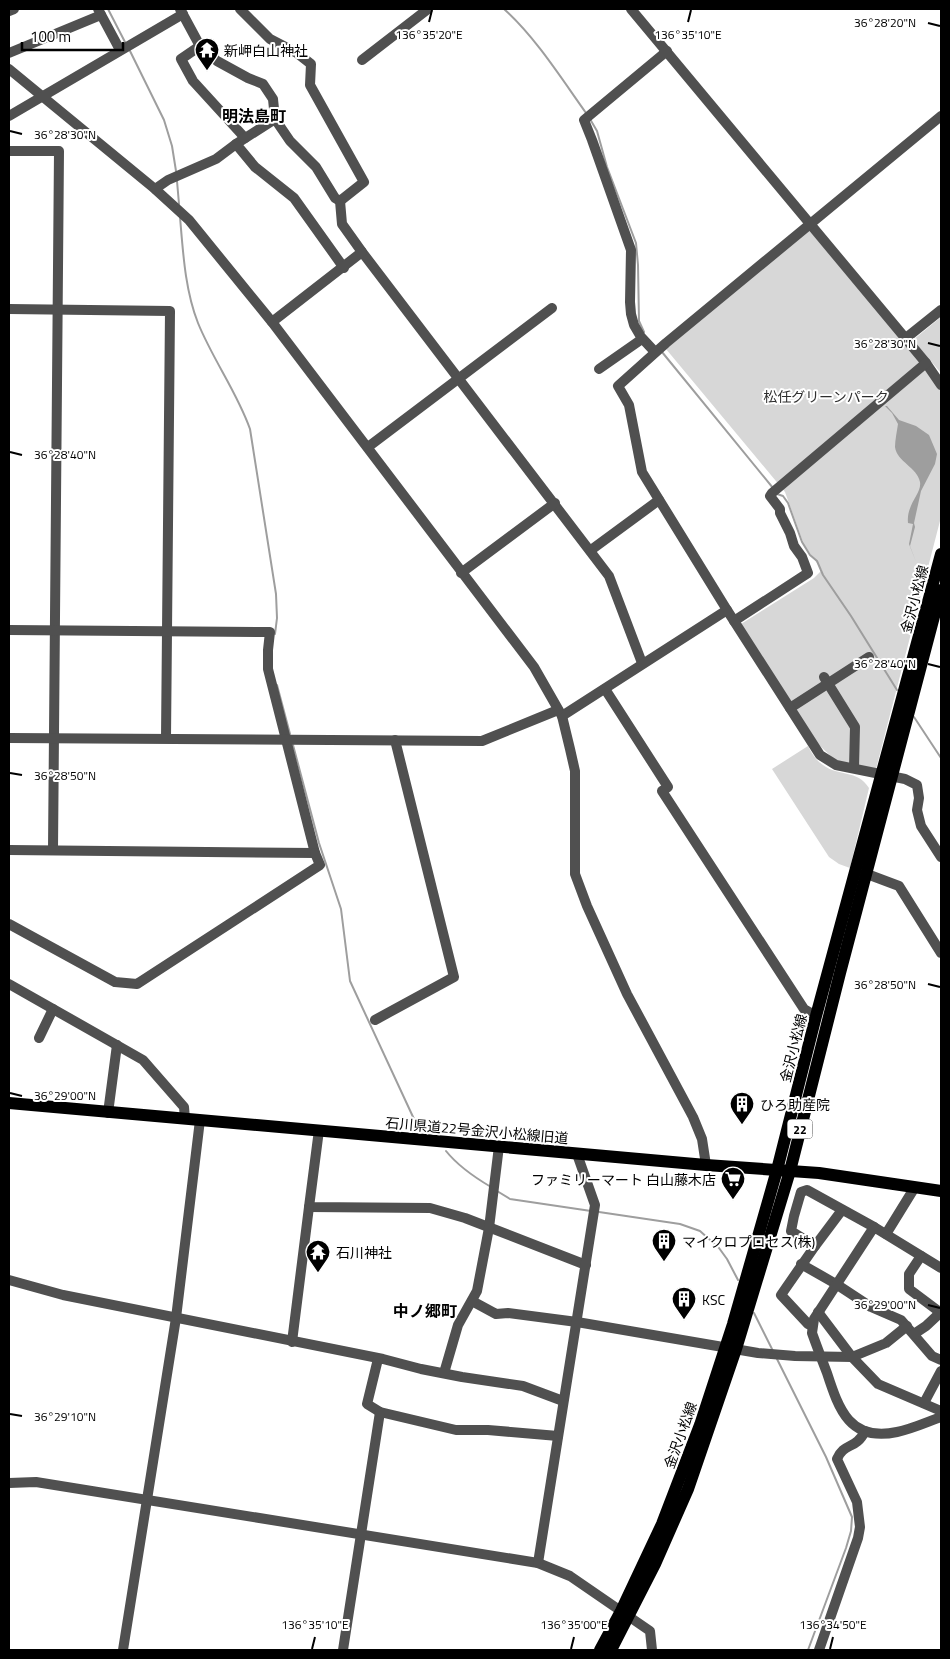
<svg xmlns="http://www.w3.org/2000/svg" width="950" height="1659" font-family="'Titillium Web','Noto Sans JP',sans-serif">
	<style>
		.green { fill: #d7d7d7 }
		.water { fill: #9e9e9e }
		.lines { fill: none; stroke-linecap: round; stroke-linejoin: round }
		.stream { stroke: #9e9e9e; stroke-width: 2 }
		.minor { stroke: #505050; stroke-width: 10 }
		.major { stroke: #000; stroke-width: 12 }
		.ticks { fill: none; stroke: #000; stroke-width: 2 }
		.labels { text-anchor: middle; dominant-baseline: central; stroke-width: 4; stroke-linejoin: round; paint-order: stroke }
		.shield { fill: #fff; stroke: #4c4c4c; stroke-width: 1 }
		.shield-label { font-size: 12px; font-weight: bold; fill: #000 }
		.poi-label { font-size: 14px; fill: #000; stroke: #fff; text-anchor: start }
		.park-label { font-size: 14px; fill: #2e2e2e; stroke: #fff }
		.street-label { font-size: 14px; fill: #000; stroke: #fff }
		.quarter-label { font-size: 16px; font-weight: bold; fill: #000; stroke: #fff }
		.ticks-label { font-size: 12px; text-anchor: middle; fill: #000; stroke: #fff; stroke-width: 4; stroke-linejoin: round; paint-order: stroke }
	</style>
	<rect width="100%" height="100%" fill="#fff"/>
	<g class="green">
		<path d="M808 229 916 357 941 389V517L876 769 835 760 819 745 741 624 814 578 822 570 804 545 785 492 666 349Z"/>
		<path d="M941 317V373L913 340Z"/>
		<path d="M808 746C812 754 816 760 823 765 839 777 857 769 869 788L850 868 839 864 829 857 772 769Z"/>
	</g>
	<path class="water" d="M885 406H887L899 420 916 426 929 435 937 454 935 464 921 491 914 523 915 527 910 546 916 562 909 544 913 524 908 523C906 504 922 494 920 482 917 467 897 462 895 447 895 440 897 431 898 424L892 413Z"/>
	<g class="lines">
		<g class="stream">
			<path d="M108 9 126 44"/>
			<path d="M504 9C536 38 561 78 586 113"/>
			<path d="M130 51 164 120 172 146 176 171"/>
			<path d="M590 119 597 131 607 167 636 243 638 265 639 321 644 332"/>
			<path d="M177 181 179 204"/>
			<path d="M180 217C183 252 185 290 198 323 213 360 237 392 250 429L276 594 277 618 275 634"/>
			<path d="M662 352 773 488"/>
			<path d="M777 494 783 496 788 503 802 542 810 555 817 561 823 575 851 616 897 690"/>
			<path d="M277 685 290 734"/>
			<path d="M914 717 941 758"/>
			<path d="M293 745 319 843 341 909 350 981 414 1119 423 1130"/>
			<path d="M446 1151C458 1166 474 1177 491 1187"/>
			<path d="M497 1191 510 1199 591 1211"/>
			<path d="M599 1212 680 1224 700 1231 719 1248 727 1259 738 1280"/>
			<path d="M754 1313 773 1351"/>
			<path d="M777 1359 826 1457 852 1517 851 1531 846 1548 808 1650"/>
		</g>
		<g class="minor">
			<path d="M98 9 120 50"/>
			<path d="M180 9 200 46 217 61 248 78 263 84 273 99 275 119 290 141 316 167 335 198 340 201 342 224 362 252 609 576 642 663"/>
			<path d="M240 9 270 39 297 53 311 64 310 85 364 182 340 201"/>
			<path d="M631 9 926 363 941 385"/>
			<path d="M9 11 14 9"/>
			<path d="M200 46 181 59 193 81 245 138"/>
			<path d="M9 53 101 15"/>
			<path d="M362 60 428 9"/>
			<path d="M9 69 155 189 189 220 272 322 534 667 562 716 570 749 575 771V874L587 906 627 994 693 1117 702 1139 706 1165"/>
			<path d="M9 116 183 14"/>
			<path d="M275 119 236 144 255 167 294 198 344 268"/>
			<path d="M9 151H59L53 850"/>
			<path d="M155 189 168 180 216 159 236 144"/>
			<path d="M9 309 170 311 166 738"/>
			<path d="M272 322 362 252"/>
			<path d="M906 338 941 310"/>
			<path d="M655 352 641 337 634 325 631 314 630 302 631 250 592 140 584 120 667 51"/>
			<path d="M599 369 642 339"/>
			<path d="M368 447 552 308"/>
			<path d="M591 550 659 500"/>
			<path d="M461 573 555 503"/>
			<path d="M727 610 642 472 629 405 618 386 666 343 941 116"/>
			<path d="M734 621 808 573 802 557 794 546 790 533 780 513V509L770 496 772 493 926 363"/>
			<path d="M9 630 270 632 268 650V669L315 853 9 850"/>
			<path d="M824 677 855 727 854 768"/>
			<path d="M605 689 668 787 662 791 804 1009 816 1016"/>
			<path d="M790 708 869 657"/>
			<path d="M562 716 727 610 820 755 836 765 905 779 917 785 919 798 917 810 921 826 941 857"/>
			<path d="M9 738 482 741 558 710"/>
			<path d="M867 874 899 886 941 953"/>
			<path d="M9 924 115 982 137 984 320 865 315 853"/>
			<path d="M9 984 143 1060 184 1107 185 1119"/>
			<path d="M375 1020 454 977 395 740"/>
			<path d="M39 1038 53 1009"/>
			<path d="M108 1113 117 1045"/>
			<path d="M319 1130 309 1207 430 1208 465 1218 586 1265"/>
			<path d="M842 1210 815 1246 791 1231 794 1216 801 1192 807 1190 874 1227"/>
			<path d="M886 1234 915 1187"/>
			<path d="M921 1256 909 1274V1289L941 1313"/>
			<path d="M801 1264 836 1284 871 1307 901 1320 932 1356 941 1360"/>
			<path d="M941 1268 874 1227 814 1319 812 1333C817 1347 822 1360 827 1373 839 1410 850 1442 897 1432 912 1429 927 1422 941 1417"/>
			<path d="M9 1280 63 1295 383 1359 421 1369 462 1377 523 1386 563 1401"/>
			<path d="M472 1301 496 1314 508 1313 577 1322 758 1353 795 1356 852 1357 886 1343 907 1326"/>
			<path d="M818 1312 852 1357 878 1384 941 1411"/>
			<path d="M812 1326 808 1324 781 1295 815 1246"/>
			<path d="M914 1334 926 1326 941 1312"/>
			<path d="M292 1342 309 1207"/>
			<path d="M378 1359 367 1404 380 1412 456 1430H488L558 1436"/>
			<path d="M444 1373 458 1325 477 1291 489 1228 499 1146"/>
			<path d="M924 1403 941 1371"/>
			<path d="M9 1483 36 1482 538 1563 570 1576 650 1631 652 1650"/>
			<path d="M538 1563 595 1205 577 1154"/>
			<path d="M123 1650 176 1318 200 1120"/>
			<path d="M343 1650 380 1412"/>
			<path d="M819 1650 858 1538 860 1527 857 1502 837 1459C844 1442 856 1450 865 1431"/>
		</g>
		<g class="major">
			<path d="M9 1103 706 1165 819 1173 941 1191"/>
			<path d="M600 1650 621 1611 662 1524 700 1425 733 1324 777 1170 816 1016 941 554"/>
			<path d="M611 1650 655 1564 688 1489 736 1349 790 1171 840 973 941 590"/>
		</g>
	</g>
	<path class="ticks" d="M429 22 432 10M688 22 691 10M928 23 940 26M10 131 22 134M928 343 940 346M10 452 22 455M928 664 940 667M10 773 22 775M928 984 940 987M10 1093 22 1096M928 1305 940 1308M10 1414 22 1416M312 1649 315 1637M571 1649 574 1637M830 1649 833 1637"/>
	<defs>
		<symbol id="temple-pin" viewBox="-11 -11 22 30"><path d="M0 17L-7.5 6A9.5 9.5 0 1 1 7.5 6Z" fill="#000" stroke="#fff"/><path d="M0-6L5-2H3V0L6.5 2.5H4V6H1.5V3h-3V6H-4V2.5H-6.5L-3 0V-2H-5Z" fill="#fff"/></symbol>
		<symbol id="building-pin" viewBox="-11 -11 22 30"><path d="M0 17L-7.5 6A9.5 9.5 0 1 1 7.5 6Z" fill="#000" stroke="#fff"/><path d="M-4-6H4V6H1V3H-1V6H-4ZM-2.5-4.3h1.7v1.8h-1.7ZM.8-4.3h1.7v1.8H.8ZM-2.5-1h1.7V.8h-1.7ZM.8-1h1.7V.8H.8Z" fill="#fff"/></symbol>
		<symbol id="supermarket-pin" viewBox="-11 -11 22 30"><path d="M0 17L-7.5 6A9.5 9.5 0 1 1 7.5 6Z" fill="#000" stroke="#fff"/><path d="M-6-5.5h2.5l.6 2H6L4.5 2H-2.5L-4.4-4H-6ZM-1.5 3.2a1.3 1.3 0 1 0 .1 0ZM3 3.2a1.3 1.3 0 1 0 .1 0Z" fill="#fff"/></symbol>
	</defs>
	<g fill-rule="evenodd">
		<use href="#temple-pin" x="193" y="36" width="28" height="38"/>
		<use href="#building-pin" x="728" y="1090" width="28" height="38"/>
		<use href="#supermarket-pin" x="719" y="1165" width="28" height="38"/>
		<use href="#building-pin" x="650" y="1227" width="28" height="38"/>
		<use href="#temple-pin" x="304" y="1238" width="28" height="38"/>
		<use href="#building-pin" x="670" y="1285" width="28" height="38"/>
	</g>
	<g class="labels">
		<rect class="shield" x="787.5" y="1119.5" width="25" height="19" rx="4"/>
		<g class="shield-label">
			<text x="800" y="1129">22</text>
		</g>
		<g class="poi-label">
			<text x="224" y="50">新岬白山神社</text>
			<text x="760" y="1104">ひろ助産院</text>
			<text x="716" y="1179" text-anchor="end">ファミリーマート 白山藤木店</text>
			<text x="682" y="1241">マイクロプロセス(株)</text>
			<text x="336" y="1252">石川神社</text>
			<text x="702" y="1299">KSC</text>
		</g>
		<g class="park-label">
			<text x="826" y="396">松任グリーンパーク</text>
		</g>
		<g class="street-label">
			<text transform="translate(914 599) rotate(-75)">金沢小松線</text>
			<text transform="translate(793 1048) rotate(-76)">金沢小松線</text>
			<text transform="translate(477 1130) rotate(5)">石川県道22号金沢小松線旧道</text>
			<text transform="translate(680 1435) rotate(-70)">金沢小松線</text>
		</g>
		<g class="quarter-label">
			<text x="254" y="116">明法島町</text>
			<text x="425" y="1311">中ノ郷町</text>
		</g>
	</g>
	<g class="ticks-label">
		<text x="885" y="27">36°28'20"N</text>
		<text x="429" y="39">136°35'20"E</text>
		<text x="688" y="39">136°35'10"E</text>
		<text x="65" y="139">36°28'30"N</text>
		<text x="885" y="348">36°28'30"N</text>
		<text x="65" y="459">36°28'40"N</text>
		<text x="885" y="668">36°28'40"N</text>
		<text x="65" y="780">36°28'50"N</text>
		<text x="885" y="989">36°28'50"N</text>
		<text x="65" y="1100">36°29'00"N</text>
		<text x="885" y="1309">36°29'00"N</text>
		<text x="65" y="1421">36°29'10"N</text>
		<text x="315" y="1629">136°35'10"E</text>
		<text x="574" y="1629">136°35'00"E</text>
		<text x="833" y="1629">136°34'50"E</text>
	</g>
	<rect width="950" height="1659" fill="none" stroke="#000000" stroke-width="20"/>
	<path d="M22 42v8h101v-8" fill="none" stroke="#000000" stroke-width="2.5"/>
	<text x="30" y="42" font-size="15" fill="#000000" stroke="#ffffff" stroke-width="4" paint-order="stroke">100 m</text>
</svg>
